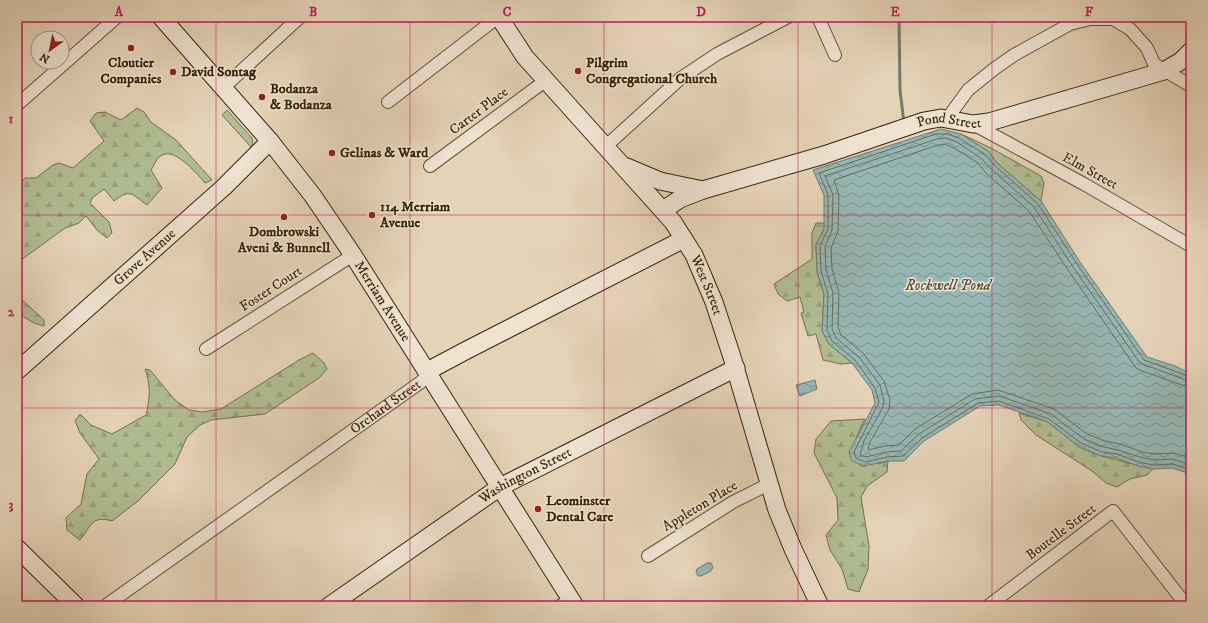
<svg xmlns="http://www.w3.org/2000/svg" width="1208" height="623" font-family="'IM FELL DW Pica',serif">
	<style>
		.grass { fill: #b1bd92; stroke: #74704c }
		.forest { fill: url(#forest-firs); stroke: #74704c }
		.water { fill: url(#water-waves); stroke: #707c6f }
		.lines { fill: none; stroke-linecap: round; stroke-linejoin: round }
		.shore { stroke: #666d5e; stroke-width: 1 }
		.stream { stroke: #707c6f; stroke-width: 3 }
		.street-casing { stroke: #624f34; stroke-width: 14 }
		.secondary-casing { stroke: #362307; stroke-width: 19 }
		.street { stroke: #efe3d2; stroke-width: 12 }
		.secondary { stroke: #efe3d2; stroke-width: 17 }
		.grid { fill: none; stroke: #c2185b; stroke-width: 1; stroke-opacity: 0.55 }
		.poi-dot { fill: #8f2418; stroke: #efe3d2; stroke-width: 1.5 }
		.labels { text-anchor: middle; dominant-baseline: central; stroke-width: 3; stroke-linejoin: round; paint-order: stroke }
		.poi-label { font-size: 14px; font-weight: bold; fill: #362307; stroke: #efe3d2; text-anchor: start }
		.street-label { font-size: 14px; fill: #362307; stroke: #efe3d2 }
		.water-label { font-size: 15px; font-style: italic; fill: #534f3b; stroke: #efe3d2 }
		.neatline { fill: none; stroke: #c2185b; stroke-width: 1.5 }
		.grid-label { font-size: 13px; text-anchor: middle; font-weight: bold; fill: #c2185b }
	</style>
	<defs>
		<pattern id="forest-firs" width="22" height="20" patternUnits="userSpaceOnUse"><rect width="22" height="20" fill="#b1bd92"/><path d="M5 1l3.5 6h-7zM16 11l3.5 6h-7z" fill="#99a27c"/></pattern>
		<pattern id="water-waves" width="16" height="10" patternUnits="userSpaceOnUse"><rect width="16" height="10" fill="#97b7b4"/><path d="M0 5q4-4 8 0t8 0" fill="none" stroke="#7c9490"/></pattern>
	</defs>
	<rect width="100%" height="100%" fill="#e6d4b9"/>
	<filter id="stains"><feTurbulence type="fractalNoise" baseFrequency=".005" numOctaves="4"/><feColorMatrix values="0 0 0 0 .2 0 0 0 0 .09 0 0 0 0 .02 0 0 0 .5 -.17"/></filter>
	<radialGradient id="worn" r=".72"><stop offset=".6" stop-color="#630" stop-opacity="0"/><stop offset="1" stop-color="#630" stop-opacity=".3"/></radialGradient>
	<path class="grass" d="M227 110 252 138 253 144 251 147 222 115Z"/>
	<g class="forest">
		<path d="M137 108 144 112 151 122 176 140 212 180 205 183C197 174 173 144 159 157 156 160 153 167 151 170L162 188 147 205C131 194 131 188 114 201L104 189 92 198 90 203 109 222 112 233 107 238 97 230 86 216 79 223 65 228 17 263 18 186 25 178H36L53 165 59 163 73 168 104 141 90 121 96 113 105 112 121 120Z"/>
		<path d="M961 134 991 148 1041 176 1044 183 1041 201 996 162 989 152Z"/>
		<path d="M816 223H824V229L816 245 817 272 824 294 822 331 829 344 852 363 841 364 823 360 816 334 808 336 801 313 804 312 800 297 787 301 778 294 774 284 812 259V233Z"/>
		<path d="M17 284 19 297 44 320V326L34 323 17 313Z"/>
		<path d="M313 353 324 363 327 369 319 378 265 414 211 420 200 425 187 437 175 464 138 501 112 521C92 515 91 526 80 540L67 530 66 518 81 504 87 474 99 459 80 433 75 421 80 414 91 425 112 434 146 415C150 399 151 384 145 369L150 370 175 400 189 410 202 412 221 409 299 360Z"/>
		<path d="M1019 413 1048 422 1079 447 1101 456 1153 469 1147 475 1130 479 1117 487 1106 483 1092 471 1036 435 1021 420Z"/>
		<path d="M865 419 856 438 878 464 888 461 887 472 867 486 861 497 869 546 868 569 859 592 848 589 842 569 830 550 826 535 838 520 837 498 814 453 816 439 831 421Z"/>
	</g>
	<g class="water">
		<path d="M941 129 961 134 989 152 996 162 1041 201 1080 262 1147 357 1175 366 1191 374V474L1172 468 1153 469 1138 466 1116 458 1101 456 1079 447 1048 422 999 405 980 406 924 441 904 461H888L864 466 852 461 849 452 875 403 872 390 852 363 829 344 822 331 824 294 817 272 816 245 824 229V195L813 170Z"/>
		<path d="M815 380 817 389 800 396 796 385Z"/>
		<path d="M707 563H711L713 567 711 571 701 576H698L696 572 697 569Z"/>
	</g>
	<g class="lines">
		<g class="shore">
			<path d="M1191 377 1144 360 1077 264 1038 204 994 165 986 155 959 138 947 134H936L819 173 828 195V229L820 246 821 271 828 294 827 330 832 341 855 360 875 388 879 402 854 452 856 458 865 462 887 457 903 456 922 438 978 403 999 401 1049 419 1081 443 1102 452 1117 454 1139 462 1153 465 1173 464 1191 470"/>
			<path d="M1191 382 1140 363 1073 267 1034 207 990 168 982 159 957 142 946 138 937 139 825 176 833 195 832 230 825 247 826 270 833 293 832 329 836 338 859 357 880 385 884 401 883 407 864 441 860 455 866 457 886 452 901 451 919 434 975 399 999 396 1051 414 1084 439 1104 447 1118 450 1140 457 1154 460 1173 459 1191 465"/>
			<path d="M1191 388 1142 371 1136 368 1068 270 1029 211 986 173 978 163 954 148 945 144 938 145 834 180 839 196 838 231 831 248 832 269 839 293 838 328 841 335 863 353 884 381 890 400 889 409 869 444 868 450 885 446 899 445 915 429 972 394 998 390 1054 409 1087 434 1105 441 1120 444 1142 452 1154 454 1174 453 1191 458"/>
		</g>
		<path class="stream" d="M899 17 900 90 904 123"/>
		<defs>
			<g id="street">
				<path d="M818 17 835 55"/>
				<path d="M224 87 300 17"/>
				<path d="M388 102 498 17"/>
				<path d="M17 105 117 17"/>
				<path d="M947 119 968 90 994 69 1014 55 1070 24 1090 19H1113L1130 29 1147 48 1154 64 1191 86"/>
				<path d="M973 124 1084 184 1191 246"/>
				<path d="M605 147 681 78 717 54 788 17"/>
				<path d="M430 166 545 81"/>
				<path d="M206 349 353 255"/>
				<path d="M648 556 733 502 769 484"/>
				<path id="s1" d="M105 606 421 382 428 374"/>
				<path d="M560 606 571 599"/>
				<path d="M988 606 1113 511 1187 606"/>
			</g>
			<g id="secondary">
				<path id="s2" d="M161 17 270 141 313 196 353 255 575 606"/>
				<path id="s3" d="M499 17 525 57 673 222 694 255 714 302 732 357 777 510 793 549 820 606"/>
				<path d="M627 167 660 181 703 190"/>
				<path id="s4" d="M663 210 680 199 703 190 824 155 924 121 941 118 973 124 989 122 1164 71 1181 61 1191 51"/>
				<path id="s5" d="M17 371 224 187 270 141"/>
				<path d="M428 374 435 367 465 351 684 239"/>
				<path d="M17 548 76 606"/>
				<path id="s6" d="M329 606 500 487 736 368"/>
			</g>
		</defs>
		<use href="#street" class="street-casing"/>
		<use href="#secondary" class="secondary-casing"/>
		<use href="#street" class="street"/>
		<use href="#secondary" class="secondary"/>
	</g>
	<path class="grid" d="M216 17V606M410 17V606M604 17V606M798 17V606M992 17V606M17 215H1191M17 408H1191"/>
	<g class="poi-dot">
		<circle cx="131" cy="48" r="4"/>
		<circle cx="578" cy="71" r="4"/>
		<circle cx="173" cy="72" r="4"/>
		<circle cx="262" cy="97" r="4"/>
		<circle cx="332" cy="153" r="4"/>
		<circle cx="372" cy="215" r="4"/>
		<circle cx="284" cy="217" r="4"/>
		<circle cx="538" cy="509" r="4"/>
	</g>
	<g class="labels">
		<g class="poi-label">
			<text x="131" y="63" text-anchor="middle">Cloutier<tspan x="131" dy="16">Companies</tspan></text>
			<text x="586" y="63">Pilgrim<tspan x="586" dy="16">Congregational Church</tspan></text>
			<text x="181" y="72">David Sontag</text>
			<text x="270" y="89">Bodanza<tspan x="270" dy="16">&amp; Bodanza</tspan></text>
			<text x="340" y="153">Gelinas &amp; Ward</text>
			<text x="380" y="207">114 Merriam<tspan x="380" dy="16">Avenue</tspan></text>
			<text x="284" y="232" text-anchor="middle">Dombrowski<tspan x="284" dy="16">Aveni &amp; Bunnell</tspan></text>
			<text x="546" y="501">Leominster<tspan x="546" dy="16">Dental Care</tspan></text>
		</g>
		<g class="street-label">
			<text transform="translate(479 111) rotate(-37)">Carter Place</text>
			<text stroke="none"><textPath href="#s4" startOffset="302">Pond Street</textPath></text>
			<text transform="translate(1090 171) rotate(29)">Elm Street</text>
			<text stroke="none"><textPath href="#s5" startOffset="171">Grove Avenue</textPath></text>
			<text stroke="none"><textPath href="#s3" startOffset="341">West Street</textPath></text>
			<text transform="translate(271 289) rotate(-33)">Foster Court</text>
			<text stroke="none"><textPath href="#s2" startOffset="361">Merriam Avenue</textPath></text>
			<text stroke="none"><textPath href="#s1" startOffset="344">Orchard Street</textPath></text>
			<text stroke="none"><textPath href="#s6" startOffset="236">Washington Street</textPath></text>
			<text transform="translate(700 506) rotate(-31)">Appleton Place</text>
			<text transform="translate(1061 532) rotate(-37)">Boutelle Street</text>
		</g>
		<g class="water-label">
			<text x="948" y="285">Rockwell Pond</text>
		</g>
	</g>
	<rect width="1208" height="623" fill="none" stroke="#e6d4b9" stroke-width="44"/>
	<g transform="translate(50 50) rotate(213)"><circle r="19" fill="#efe3d2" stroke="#a59681"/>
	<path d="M0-3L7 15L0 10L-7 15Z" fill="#8f2418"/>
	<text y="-6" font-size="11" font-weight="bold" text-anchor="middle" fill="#362307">N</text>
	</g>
	<rect x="22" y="22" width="1164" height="579" class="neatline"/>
	<g class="grid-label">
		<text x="119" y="16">A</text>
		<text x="313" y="16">B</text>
		<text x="507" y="16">C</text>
		<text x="701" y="16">D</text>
		<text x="895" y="16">E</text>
		<text x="1089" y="16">F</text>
		<text x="11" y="123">1</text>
		<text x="11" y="316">2</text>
		<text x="11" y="509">3</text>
	</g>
	<rect width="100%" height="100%" filter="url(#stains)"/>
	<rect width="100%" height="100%" fill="url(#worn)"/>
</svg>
